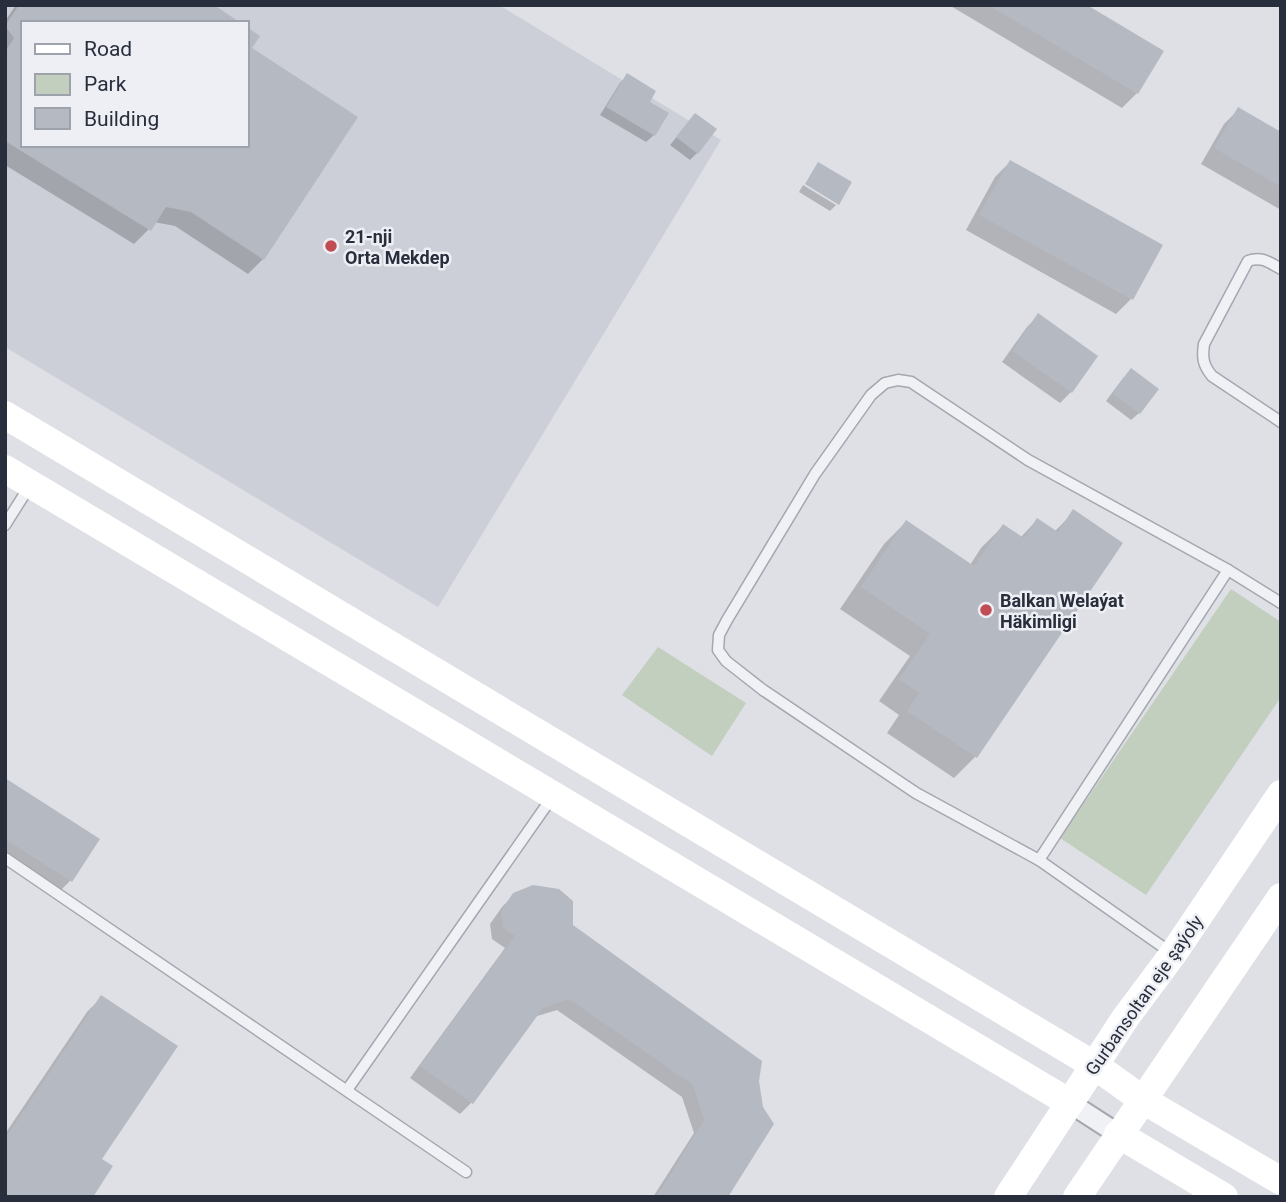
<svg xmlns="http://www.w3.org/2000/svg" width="1286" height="1202" font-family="Roboto,sans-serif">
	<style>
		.built { fill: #cccfd7; fill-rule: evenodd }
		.green { fill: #c2cfbf }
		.shadow { fill: #0003 }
		.building { fill: #b5b9c2 }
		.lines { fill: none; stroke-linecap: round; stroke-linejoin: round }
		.lane-casing { stroke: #a4a7af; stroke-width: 13 }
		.street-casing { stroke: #a4a7af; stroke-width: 23 }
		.lane { stroke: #f0f1f5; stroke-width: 10 }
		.street { stroke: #f0f1f5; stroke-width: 19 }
		.secondary { stroke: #fff; stroke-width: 28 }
		.poi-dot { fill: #c14d54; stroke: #edeff4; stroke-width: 2.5 }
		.labels { text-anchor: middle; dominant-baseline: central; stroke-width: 5; stroke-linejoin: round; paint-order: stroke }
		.poi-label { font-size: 18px; font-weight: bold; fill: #282e3b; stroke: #edeff4; text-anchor: start }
		.street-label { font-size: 18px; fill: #282e3b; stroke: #edeff4 }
	</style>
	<rect width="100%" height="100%" fill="#dee0e6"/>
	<path class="built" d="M5 5H499L721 140 438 607 5 347ZM23 23H247V145H23Z"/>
	<g class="green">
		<path d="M1231 589 1281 622V697L1146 895 1060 838Z"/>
		<path d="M658 647 746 703 712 756 622 695Z"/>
	</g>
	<g class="shadow">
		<path d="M16 5H210L23 23V145H247V29L258 36 250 49 263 259 248 274 175 226 154 222 149 229 134 244 5 165V21Z"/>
		<path d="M949 5H1084L1137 93 1122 108Z"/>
		<path d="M627 76 648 103 654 135 646 142 600 115 620 83Z"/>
		<path d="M1239 109 1281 134V210L1201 164 1224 124Z"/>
		<path d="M695 115 697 153 690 160 670 145Z"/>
		<path d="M1010 162 1131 299 1116 314 966 230 995 177Z"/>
		<path d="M803 185 836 205 830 211 799 192Z"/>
		<path d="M1038 316 1071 392 1060 403 1002 362 1027 327Z"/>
		<path d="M1124 377 1139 413 1131 420 1106 401Z"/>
		<path d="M1074 512 975 757 954 778 887 733 899 715 879 701 910 656 840 609 884 544 906 522 970 565 981 548 1003 526 1020 538 1037 520 1054 532Z"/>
		<path d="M5 780 70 881 59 892 5 857Z"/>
		<path d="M514 895 571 926 760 1062 726 1197H653L694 1133 682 1097 557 1010 534 1017 471 1103 460 1114 410 1078 505 948 492 939 490 924 502 907Z"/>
		<path d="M102 997 5 1197V1134L87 1012Z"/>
	</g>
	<g class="building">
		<path d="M19 5H214L241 23H23V145H247V27L260 36 252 48 358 117 264 260 191 212 166 207 151 231 5 141V52L14 38 5 26Z"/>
		<path d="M988 5H1087L1164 51 1138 94Z"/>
		<path d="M627 73 656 91 650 102 669 113 655 136 606 107Z"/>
		<path d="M1238 107 1281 132V187L1214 148Z"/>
		<path d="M695 113 717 129 698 154 676 137Z"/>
		<path d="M1010 160 1163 245 1133 300 979 215Z"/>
		<path d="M818 162 852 182 839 205 805 184Z"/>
		<path d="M1038 313 1098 356 1072 393 1012 351Z"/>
		<path d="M1131 368 1159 389 1140 414 1112 393Z"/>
		<path d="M1073 509 1123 543 977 758 907 711 919 693 899 679 930 634 861 587 906 520 974 566 1003 524 1024 538 1037 518 1058 532Z"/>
		<path d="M5 778 100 839 72 882 5 839Z"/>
		<path d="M533 885 559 889 573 901V925L762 1061 759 1081 763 1107 774 1124 728 1197H656L704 1120 693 1085 569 999 543 1008 473 1104 420 1066 515 936 503 928 501 911 513 893Z"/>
		<path d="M101 995 178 1046 102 1159 113 1166 93 1197H5V1139Z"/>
	</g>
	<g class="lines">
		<defs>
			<g id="lane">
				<path d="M1281 269C1269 262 1261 256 1248 261L1204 344C1202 358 1203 365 1212 376L1281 422"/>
				<path d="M5 525 29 487"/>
				<path d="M5 858 466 1172"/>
				<path d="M1039 860 1228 570"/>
				<path d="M1170 952 1039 860 916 793 763 690 726 661 718 650 719 635 727 620 815 474 871 395 885 383 898 380 911 382 1028 460 1228 570 1281 603"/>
				<path d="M347 1090 553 796"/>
			</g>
			<path id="street" d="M1070 1103 1118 1134"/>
		</defs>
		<use href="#lane" class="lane-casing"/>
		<use href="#street" class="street-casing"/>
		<use href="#lane" class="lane"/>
		<use href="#street" class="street"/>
		<g class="secondary">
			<path d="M5 415 1094 1065 1143 1100 1281 1181"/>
			<path d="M5 469 1070 1103"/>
			<path d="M1118 1134 1224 1197"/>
			<path d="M1008 1197 1126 1017 1173 954 1281 794"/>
			<path d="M1077 1197 1281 897"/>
		</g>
	</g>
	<g class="poi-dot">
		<circle cx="331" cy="246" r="7"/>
		<circle cx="986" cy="610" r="7"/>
	</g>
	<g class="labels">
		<g class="poi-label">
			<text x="345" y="236">21-nji<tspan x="345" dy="21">Orta Mekdep</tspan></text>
			<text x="1000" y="600">Balkan Welaýat<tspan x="1000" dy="21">Häkimligi</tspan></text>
		</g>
		<g class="street-label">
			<text transform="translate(1144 995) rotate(-55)">Gurbansoltan eje şaýoly</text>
		</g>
	</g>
	<rect width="1286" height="1202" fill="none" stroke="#282e3b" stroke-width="14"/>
	<rect x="21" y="21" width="228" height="126" fill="#edeff4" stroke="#9ea2aa" stroke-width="2"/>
	<rect x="35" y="44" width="35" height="10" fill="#ffffff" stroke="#9ea2aa" stroke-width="2"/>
	<text x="84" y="56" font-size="21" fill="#282e3b">Road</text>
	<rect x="35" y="74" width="35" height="21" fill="#c2cfbf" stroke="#9ea2aa" stroke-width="2"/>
	<text x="84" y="91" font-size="21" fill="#282e3b">Park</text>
	<rect x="35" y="108" width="35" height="21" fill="#b5b9c2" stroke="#9ea2aa" stroke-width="2"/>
	<text x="84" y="126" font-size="21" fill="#282e3b">Building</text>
</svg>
